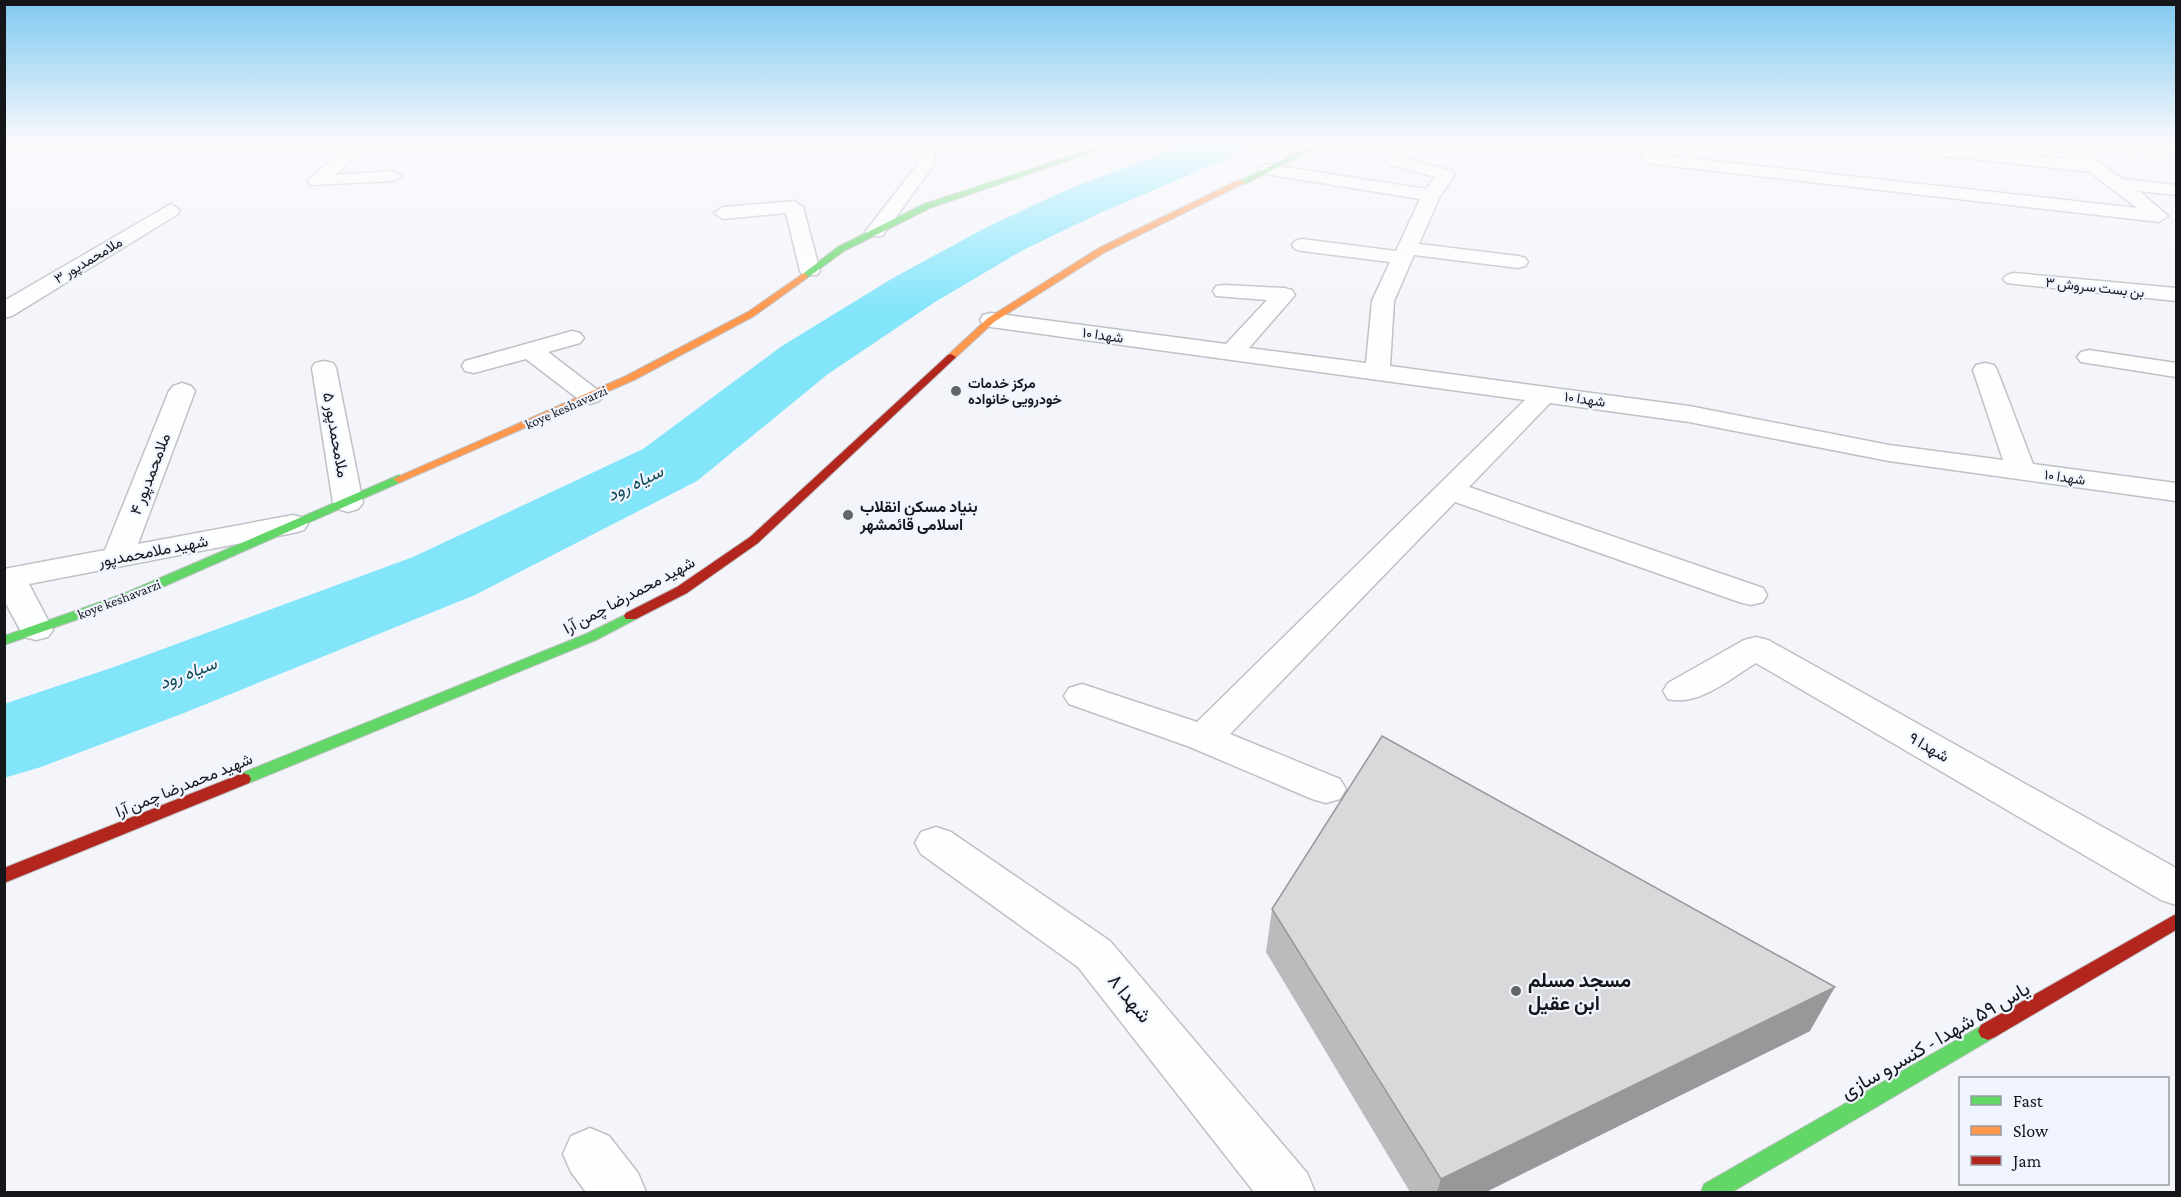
<svg xmlns="http://www.w3.org/2000/svg" width="2181" height="1197" font-family="'Crimson Pro',Vazirmatn,serif">
	<style>
		.lines { fill: none; stroke-linecap: round; stroke-linejoin: round }
		.river { fill: #82e5fa; fill-rule: evenodd }
		.street-casing { stroke: #bfc1c5; stroke-width: 3 }
		.fast-casing { stroke: #bfc1c5; stroke-width: 2 }
		.slow-casing { stroke: #bfc1c5; stroke-width: 2 }
		.jam-casing { stroke: #bfc1c5; stroke-width: 2 }
		.street { fill: #fdfefe; fill-rule: evenodd }
		.fast { fill: #63d668; fill-rule: evenodd }
		.slow { fill: #ff974d; fill-rule: evenodd }
		.jam { fill: #b3261e; fill-rule: evenodd }
		.wall { fill: #bbbabc }
		.shaded-wall { fill: #989799 }
		.building { fill: #d9d8db; stroke: #989799; stroke-width: 1.5 }
		.poi-dot { fill: #636468; stroke: #f0f4fe; stroke-width: 2 }
		.labels { text-anchor: middle; dominant-baseline: central; stroke-width: 4.5; stroke-linejoin: round; paint-order: stroke }
		.far-street-label { font-size: 14px; fill: #151619; stroke: #f0f4fe }
		.far-poi-label { font-size: 14px; font-weight: bold; fill: #151619; stroke: #f0f4fe; text-anchor: start }
		.street-label { font-size: 16px; fill: #151619; stroke: #f0f4fe }
		.poi-label { font-size: 16px; font-weight: bold; fill: #151619; stroke: #f0f4fe; text-anchor: start }
		.water-label { font-size: 18px; font-style: italic; fill: #0e4c57; stroke: #f0f4fe }
		.near-poi-label { font-size: 20px; font-weight: bold; fill: #151619; stroke: #f0f4fe; text-anchor: start }
		.near-street-label { font-size: 20px; fill: #151619; stroke: #f0f4fe }
	</style>
	<rect width="100%" height="100%" fill="#f4f5fa"/>
	<g class="lines">
		<path class="river" d="M1183 145H1244L1238 154 1100 213 1023 250 935 302 828 374 697 481 475 595 184 713 41 767 4 778V704L114 667 413 557 643 449 782 346 893 278 985 228 1064 191Z"/>
		<defs>
			<g id="street">
				<path d="M219 145H238L224 154 216 149Z"/>
				<path d="M351 145H369L335 175 393 171 402 176 393 181 311 185 308 181 311 177Z"/>
				<path d="M487 145H503L500 153H488Z"/>
				<path d="M920 145H936L933 166 882 236H868L865 232 917 165Z"/>
				<path d="M1602 145H1650L1659 155 2137 208 2090 172 1889 150 1881 145H1933L2075 160 2070 154 2073 150 2060 148 2058 145 2176 146V156L2084 151 2122 179 2176 185V195L2139 191 2168 216 2159 222 1653 164 1647 163 1641 153 1610 150Z"/>
				<path d="M1394 155 1452 171 1455 175 1440 196 1419 244 1518 256 1525 258 1528 262 1525 266 1518 268 1414 255 1394 301 1390 366 1689 406 1889 445 2003 460 1973 370 1976 365 1985 363 1994 365 1997 370 2033 464 2176 483V501L1889 461 1689 422 1550 403 1469 487 1763 588 1767 595 1763 602 1751 605 1739 602 1455 502 1230 734 1340 779 1346 789 1340 799 1326 803 1312 799 1190 747 1069 704 1064 696 1069 688 1082 684 1197 722 1525 400 991 327 983 325 980 320 983 315 991 313 1226 344 1267 300 1216 296 1213 291 1216 286 1224 285 1284 288 1292 290 1295 295 1249 348 1366 363 1372 301 1390 262 1302 251 1295 249 1292 245 1295 241 1302 239 1396 251 1420 199 1266 174 1258 169 1266 164 1426 189 1435 177 1388 164 1386 160Z"/>
				<path d="M794 201 803 207 820 271 817 275H803L800 271 786 213 723 219 714 213 723 207Z"/>
				<path d="M171 204 180 210 178 214 12 316 4 318V301Z"/>
				<path d="M2014 273 2176 288V301L2007 283 2003 279 2007 275Z"/>
				<path d="M572 331 580 333 584 338 580 343 548 352 599 391 603 396 599 401 590 404 581 401 526 359 474 373 465 371 462 366 465 361Z"/>
				<path d="M2089 350 2176 363V377L2081 362 2077 357 2081 352Z"/>
				<path d="M324 361 333 363 336 368 363 503 358 509 348 512 338 509 333 503 312 368 315 363Z"/>
				<path d="M182 383 191 386 195 391 138 544 293 515 304 518 308 524 304 530 293 533 29 584 53 630 48 637 36 640 24 637 4 600V569L105 550 169 391 173 386Z"/>
				<path d="M1756 637 1768 640 2176 868V905L2161 900 1756 663C1731 678 1698 707 1668 699L1663 691 1668 683 1744 640Z"/>
				<path d="M936 827 951 832 1110 941 1307 1173 1315 1192H1254L1078 967 921 854 915 843 921 832Z"/>
				<path d="M590 1128 609 1136 638 1173 646 1192H586L571 1172 563 1154 571 1136Z"/>
			</g>
			<g id="fast">
				<path d="M1104 145H1113L930 208 844 251 807 278 800 276 838 247 924 204Z"/>
				<path d="M1313 145H1321L1245 184 1238 182Z"/>
				<path d="M399 475 405 479 403 481 133 600 4 645V636L123 594Z"/>
				<path d="M631 612 636 613 638 616 636 619 596 640 249 783H237L235 779 237 775 586 634Z"/>
				<path d="M1988 1022 1995 1025 1998 1031 1995 1037 1732 1192H1701L1704 1184Z"/>
			</g>
			<g id="slow">
				<path d="M1239 180 1246 182 1105 252 994 322 954 359 946 357 988 318 1099 248Z"/>
				<path d="M804 273 808 276 807 278 754 316 634 380 403 481 399 483 393 479 626 376 748 312Z"/>
			</g>
			<g id="jam">
				<path d="M951 354 956 357 954 359 758 543 687 593 636 619H626L624 616 626 613 677 587 750 537 948 355Z"/>
				<path d="M243 773 249 775 251 779 249 783 4 883V868Z"/>
				<path d="M2176 914V930L1995 1037 1988 1040 1981 1037 1978 1031 1981 1025Z"/>
			</g>
		</defs>
		<use href="#street" class="street-casing"/>
		<use href="#fast" class="fast-casing"/>
		<use href="#slow" class="slow-casing"/>
		<use href="#jam" class="jam-casing"/>
		<use href="#street" class="street"/>
		<use href="#fast" class="fast"/>
		<use href="#slow" class="slow"/>
		<use href="#jam" class="jam"/>
	</g>
	<path class="wall" d="M1272 909 1810 1031 1486 1192H1410L1266 952Z"/>
	<path class="shaded-wall" d="M1835 987 1810 1031 1486 1192H1437L1441 1179Z"/>
	<path class="building" d="M1382 736 1835 987 1441 1179 1272 909Z"/>
	<linearGradient id="sky" x2="0" y2="1"><stop stop-color="#7fc8ef"/><stop offset="0.46" stop-color="#fafafd"/><stop offset="1" stop-color="#fafafd" stop-opacity="0"/></linearGradient>
	<rect width="2181" height="312" fill="url(#sky)"/>
	<g class="poi-dot">
		<circle cx="956" cy="391" r="6"/>
		<circle cx="848" cy="515" r="6"/>
		<circle cx="1516" cy="991" r="6"/>
	</g>
	<g class="labels">
		<g class="far-street-label">
			<text transform="translate(88 260) rotate(-31)">ملامحمدپور ۳</text>
			<text transform="translate(2095 287) rotate(6)">بن بست سروش ۳</text>
			<text transform="translate(1103 335) rotate(8)">شهدا ۱۰</text>
			<text transform="translate(1585 399) rotate(8)">شهدا ۱۰</text>
			<text transform="translate(566 407) rotate(-24)">koye keshavarzi</text>
			<text transform="translate(2065 477) rotate(8)">شهدا ۱۰</text>
			<text transform="translate(119 599) rotate(-21)">koye keshavarzi</text>
		</g>
		<g class="far-poi-label">
			<text x="968" y="383">مرکز خدمات<tspan x="968" dy="16">خودرویی خانواده</tspan></text>
		</g>
		<g class="street-label">
			<text transform="translate(336 435) rotate(80)">ملامحمدپور ۵</text>
			<text transform="translate(150 474) rotate(-69)">ملامحمدپور ۴</text>
			<text transform="translate(153 551) rotate(-11)">شهید ملامحمدپور</text>
			<text transform="translate(629 595) rotate(-28)">شهید محمدرضا چمن آرا</text>
			<text transform="translate(1929 747) rotate(30)">شهدا ۹</text>
			<text transform="translate(184 785) rotate(-22)">شهید محمدرضا چمن آرا</text>
		</g>
		<g class="poi-label">
			<text x="860" y="506">بنیاد مسکن انقلاب<tspan x="860" dy="18">اسلامی قائمشهر</tspan></text>
		</g>
		<g class="water-label">
			<text transform="translate(635 483) rotate(-26)">سیاه رود</text>
			<text transform="translate(188 673) rotate(-21)">سیاه رود</text>
		</g>
		<g class="near-poi-label">
			<text x="1528" y="980">مسجد مسلم<tspan x="1528" dy="23">ابن عقیل</tspan></text>
		</g>
		<g class="near-street-label">
			<text transform="translate(1130 998) rotate(51)">شهدا ۸</text>
			<text transform="translate(1935 1040) rotate(-30)">یاس ۵۹ شهدا - کنسرو سازی</text>
		</g>
	</g>
	<rect width="2181" height="1197" fill="none" stroke="#151619" stroke-width="12"/>
	<rect x="1959" y="1077" width="210" height="108" fill="#f0f4fe" stroke="#989ba2" stroke-width="1.5"/>
	<rect x="1971" y="1096" width="30" height="9" fill="#63d668" stroke="#989ba2" stroke-width="1.5"/>
	<text x="2013" y="1107" font-size="18" fill="#151619">Fast</text>
	<rect x="1971" y="1126" width="30" height="9" fill="#ff974d" stroke="#989ba2" stroke-width="1.5"/>
	<text x="2013" y="1137" font-size="18" fill="#151619">Slow</text>
	<rect x="1971" y="1156" width="30" height="9" fill="#b3261e" stroke="#989ba2" stroke-width="1.5"/>
	<text x="2013" y="1167" font-size="18" fill="#151619">Jam</text>
</svg>
